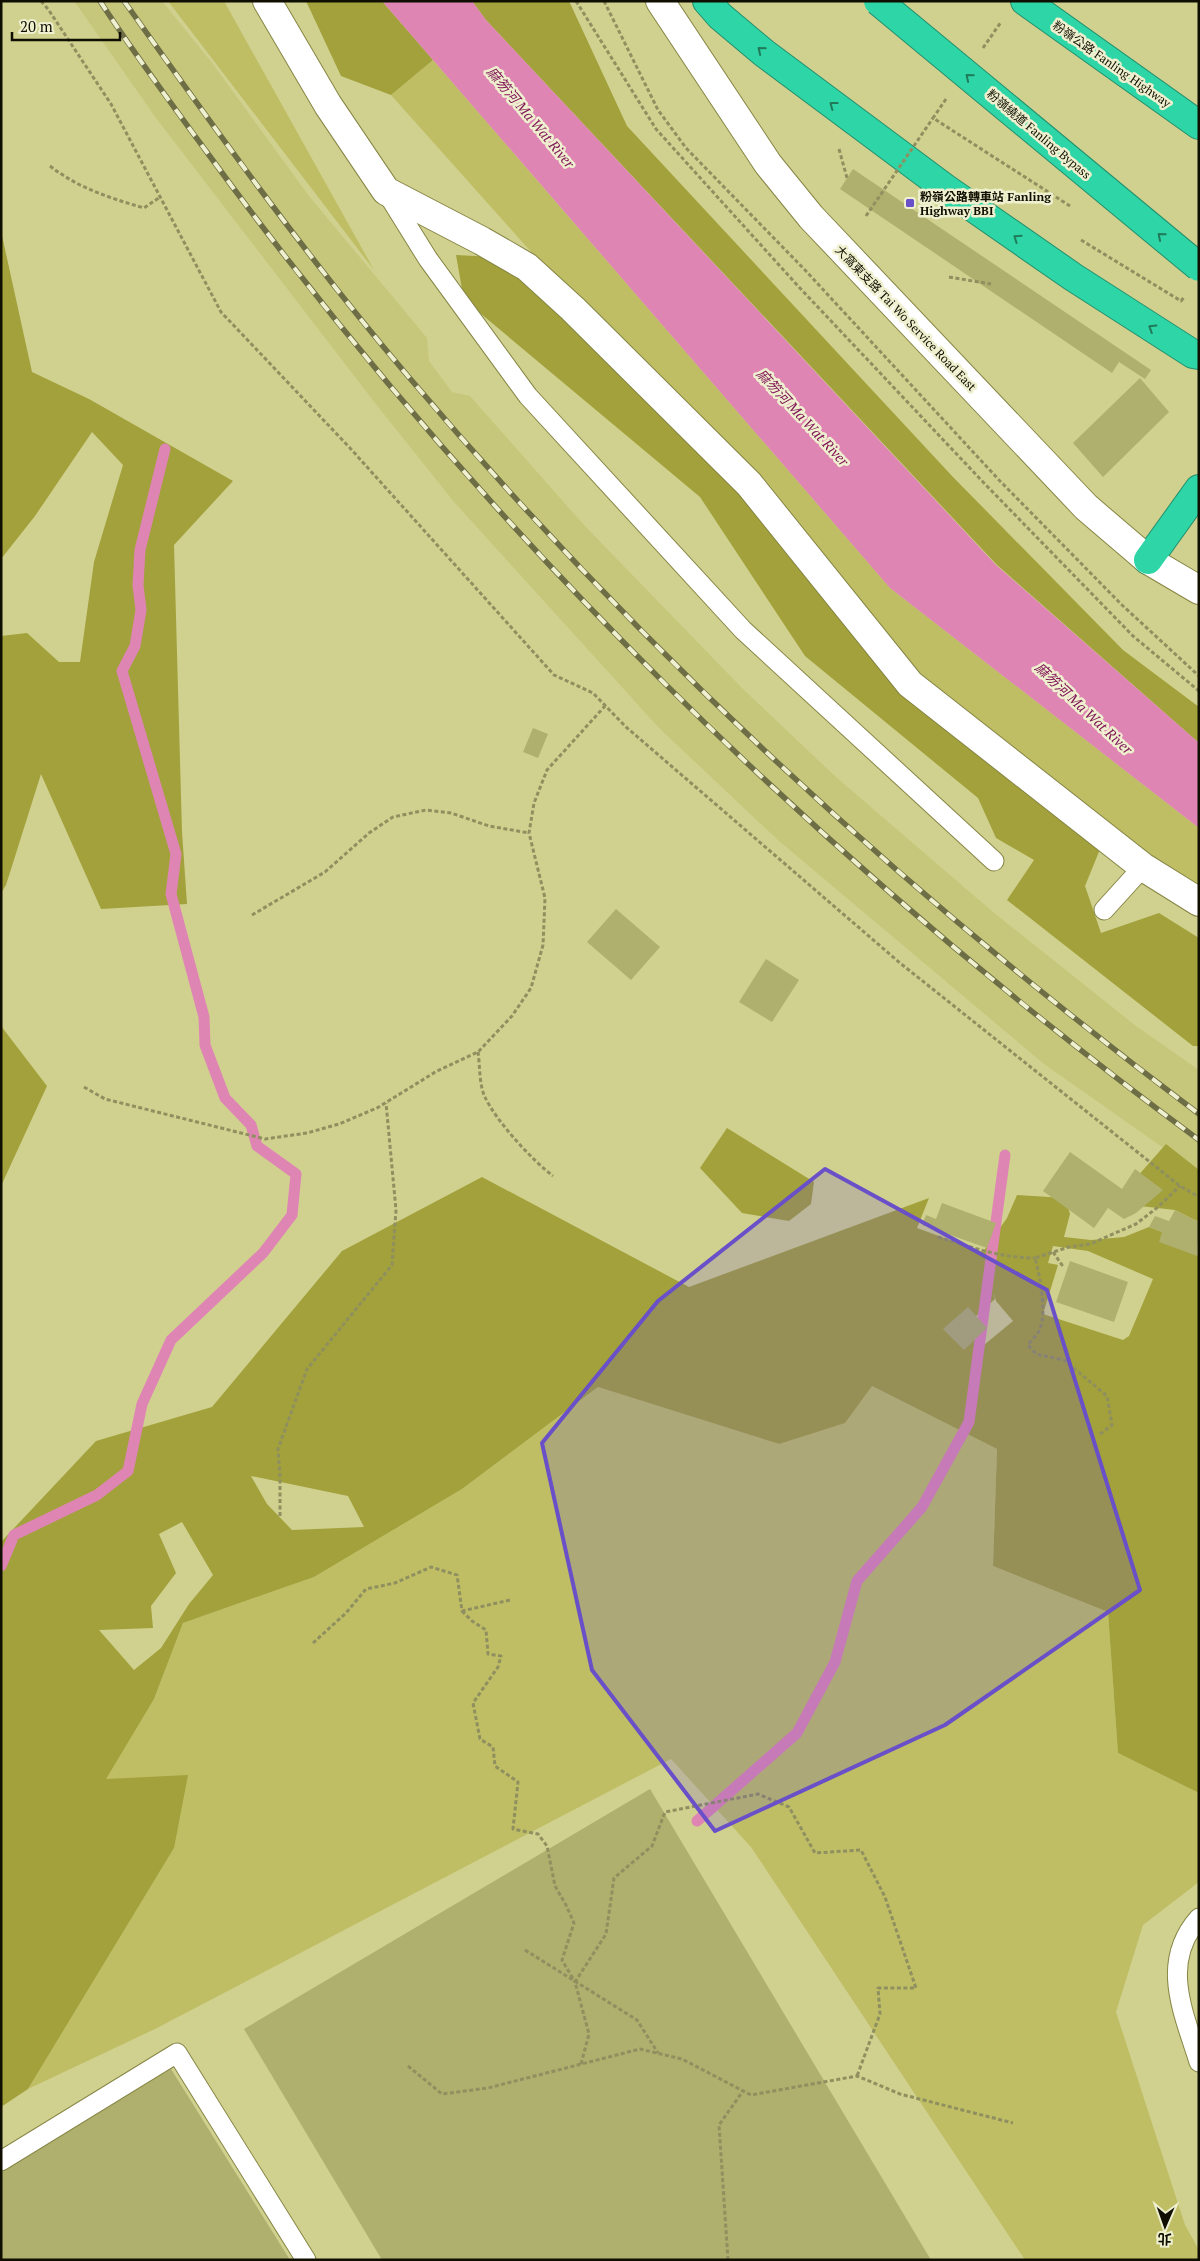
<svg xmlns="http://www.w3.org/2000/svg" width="1200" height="2261" font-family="'PT Serif','Noto Sans TC',serif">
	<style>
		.built { fill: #c7c77c }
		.green { fill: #bfbe65 }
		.forest { fill: #a2a13b; fill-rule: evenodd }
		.water { fill: #df85b4 }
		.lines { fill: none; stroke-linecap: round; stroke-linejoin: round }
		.stream { stroke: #df85b4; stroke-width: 11 }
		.building { fill: #afaf6e }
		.lane-casing { stroke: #868545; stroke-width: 21 }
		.street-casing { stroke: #868545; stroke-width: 30 }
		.secondary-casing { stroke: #868545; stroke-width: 30 }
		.highway-casing { stroke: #238f6c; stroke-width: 30 }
		.path { stroke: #8f8f5f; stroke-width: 3; stroke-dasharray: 4 2.5; stroke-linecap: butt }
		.lane { stroke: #fff; stroke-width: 19 }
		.street { stroke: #fff; stroke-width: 28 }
		.secondary { stroke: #fff; stroke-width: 28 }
		.highway { stroke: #2ed5a6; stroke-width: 28 }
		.rail-casing { stroke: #6e6e46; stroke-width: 5.5 }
		.rail { stroke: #eff0cf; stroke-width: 4; stroke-dasharray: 11; stroke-linecap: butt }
		.highway-bridge-casing { stroke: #238f6c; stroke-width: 30; stroke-linecap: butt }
		.path-bridge { stroke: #8f8f5f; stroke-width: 3; stroke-dasharray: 4 2.5; stroke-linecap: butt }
		.highway-bridge { stroke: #2ed5a6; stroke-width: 28 }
		.oneway { stroke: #207b5b }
		.marked { fill: #694fc8; fill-opacity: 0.2; stroke: #694fc8; stroke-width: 4; stroke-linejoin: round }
		.poi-dot { fill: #694fc8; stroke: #eff0cf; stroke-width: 2 }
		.labels { text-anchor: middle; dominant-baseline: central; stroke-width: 5; stroke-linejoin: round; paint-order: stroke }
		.street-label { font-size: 12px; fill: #0f0e00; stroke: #eff0cf }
		.poi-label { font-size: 12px; font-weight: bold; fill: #0f0e00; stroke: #eff0cf; text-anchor: start }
		.water-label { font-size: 14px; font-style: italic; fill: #801557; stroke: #eff0cf }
	</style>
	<rect width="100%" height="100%" fill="#d1d18f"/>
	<path class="built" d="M74 1H162L213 64 309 196 427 338 429 361 452 392 470 396 584 525 743 689 836 777 993 912 1136 1026 1199 1070V1173L1044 1064 779 841 660 729 454 502 375 403 156 118Z"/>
	<g class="green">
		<path d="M168 1H224L374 270Z"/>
		<path d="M433 60 890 588 1199 828V884L1140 858 919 675 550 273 391 95Z"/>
		<path d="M872 1386 997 1449 993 1566 1108 1612 1118 1753 1199 1793V1882L1143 1925 1116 2012 1185 2225 1199 2250V2260H1025L751 1847 671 1759 155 2029 28 2089 174 1848 105 1779 154 1699 183 1623 314 1577 462 1489 598 1387 779 1444Z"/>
	</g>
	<g class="forest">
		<path d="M306 1H382L433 60 391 95 341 76Z"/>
		<path d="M472 1H569L627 126 952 476 1123 650 1199 707V743L997 565 486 20Z"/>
		<path d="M1 231 32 372 89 399 233 481 174 545 182 832 187 904 101 909 41 774 6 885 1 893V636L27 633 59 662H80L94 562 123 465 92 432 35 516 1 559Z"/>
		<path d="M456 255 538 259 919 675 1105 837 1085 886 1101 933 1159 913 1199 938V1046H1193L1007 900 1034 860 996 838 978 798 805 656 700 497 474 308 462 289Z"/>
		<path d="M1 1026 47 1086 1 1186Z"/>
		<path d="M727 1128 814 1182 811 1204 789 1221 742 1213 700 1168Z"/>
		<path d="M1166 1144 1199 1170V1222L1175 1210 1140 1206 1136 1178Z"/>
		<path d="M482 1177 689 1287 929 1198 917 1228 983 1252 1007 1218 1017 1195 1065 1198 1070 1214 1064 1237 1091 1240 1124 1237 1149 1227 1162 1232 1197 1256 1199 1252V1793L1118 1753 1108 1612 993 1566 997 1449 872 1386 845 1423 779 1444 598 1387 462 1489 314 1577 183 1623 154 1699 106 1779 188 1775 174 1848 28 2089 1 2107V1542L96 1441 212 1407 342 1251ZM1053 1246 1088 1251 1153 1279 1129 1336 1123 1340 1043 1314 1058 1265 1048 1263ZM994 1293 996 1301 1013 1321 984 1345 963 1328 995 1299ZM251 1476 348 1496 364 1527 292 1530 267 1504ZM182 1522 213 1575 189 1604 161 1648 134 1670 99 1630 153 1628 151 1606 176 1573 159 1534Z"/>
	</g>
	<path class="water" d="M382 1H472L486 20 996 565 1199 743V828L890 588Z"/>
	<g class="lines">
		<g class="stream">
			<path d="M1 1566 14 1535 97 1495 128 1471 142 1404 171 1340 263 1253 292 1215 296 1174 257 1146 251 1125 225 1098 205 1045 204 1017 171 894 176 854 122 671 135 646 141 610 138 585 140 550 165 449"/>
			<path d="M697 1821 797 1733 835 1662 857 1581 922 1507 969 1422 1005 1155"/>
		</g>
	</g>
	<g class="building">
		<path d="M853 169 1151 370 1145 379 1119 362 1112 373 840 189Z"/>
		<path d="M1140 378 1169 412 1103 477 1073 443Z"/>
		<path d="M533 728 548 734 538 758 523 752Z"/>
		<path d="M616 909 660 947 631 980 587 942Z"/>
		<path d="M766 959 799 980 772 1022 739 1002Z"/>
		<path d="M1070 1152 1122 1189 1135 1169 1163 1190 1136 1213 1124 1219 1108 1208 1094 1228 1043 1191Z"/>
		<path d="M942 1203 996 1223 987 1248 922 1225 926 1215 936 1219Z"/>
		<path d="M1175 1210 1199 1222 1197 1256 1159 1242 1162 1232 1149 1227 1155 1216 1169 1221Z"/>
		<path d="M1070 1261 1128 1282 1114 1322 1056 1302Z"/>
		<path d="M968 1307 987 1328 964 1350 943 1329Z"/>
		<path d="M650 1789 931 2260H382L244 2029Z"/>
		<path d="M171 2069 290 2260H1V2173Z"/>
	</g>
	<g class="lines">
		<defs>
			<g id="lane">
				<path d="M387 193 428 259 528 396 743 630 994 861"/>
				<path d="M1104 910 1143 867"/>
				<path d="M1199 1918C1159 1963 1184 2013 1199 2062"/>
				<path d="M1 2161 177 2053 306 2260"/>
			</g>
			<g id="street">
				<path d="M267 1 328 105 386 191 482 241 527 267 573 309 749 484 910 684 1143 867 1199 902"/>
				<path d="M1148 560 1199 590"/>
			</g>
			<path id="secondary" d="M660 1 768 164 811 217 1086 507 1148 560"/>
			<g id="highway">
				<path d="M707 1 720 16 764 53 945 188 1073 277 1193 354 1199 355"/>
				<path d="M1025 1 1199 125"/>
				<path d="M1148 560 1199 489"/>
			</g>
		</defs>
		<use href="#lane" class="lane-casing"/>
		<use href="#street" class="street-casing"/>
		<use href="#secondary" class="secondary-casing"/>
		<use href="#highway" class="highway-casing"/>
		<g class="path">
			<path d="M41 1 48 9 111 104 221 312 350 448 554 675 593 693 626 727 900 963 1180 1186 1199 1197"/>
			<path d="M576 1 656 129 798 286 983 482 1133 636 1199 691"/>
			<path d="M604 1 658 110 686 148 805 270 999 480 1122 605 1199 676"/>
			<path d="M983 48 1001 22"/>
			<path d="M946 99 933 118 1070 206"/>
			<path d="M839 149 847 178"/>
			<path d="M50 166C78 188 110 198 144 208L160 197"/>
			<path d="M1081 240 1181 301 1185 296"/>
			<path d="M949 277 991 284"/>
			<path d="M252 915 325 872 369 833 393 817 426 810 451 813 489 826 529 833"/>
			<path d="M478 1052C480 1065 479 1085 485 1097 496 1121 532 1160 553 1176"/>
			<path d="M84 1087 105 1099 265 1139 307 1133 339 1124 377 1108 437 1071 478 1052 512 1016 531 988 543 945 545 898 529 833 534 803 547 770 605 706"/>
			<path d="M938 1237C971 1247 1001 1258 1035 1258"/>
			<path d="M1053 1252 1064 1268"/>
			<path d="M1100 1434 1112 1425 1107 1396 1064 1360 1036 1354 1028 1345C1032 1340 1038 1334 1040 1329 1047 1310 1040 1277 1035 1258L1069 1247 1090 1244 1136 1224 1158 1207 1180 1186"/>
			<path d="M280 1516V1477L278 1449 307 1369 392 1265 396 1210 386 1103"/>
			<path d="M462 1611 472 1621 486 1630 488 1654 501 1656 498 1667 473 1703 480 1739 493 1747 495 1766 518 1782 513 1829 538 1834 547 1846 555 1886 566 1905 574 1923 562 1960 575 1982"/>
			<path d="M313 1643 346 1613 366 1589 395 1583 431 1567 457 1575 462 1611 510 1600"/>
			<path d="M525 1950 637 2020 658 2053"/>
			<path d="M581 2064 589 2034 575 1982 606 1934 614 1878 652 1846 665 1812 758 1794 789 1807 815 1853 861 1850 885 1897 916 1988H878L880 2014 857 2076"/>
			<path d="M408 2066 442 2094 488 2088 640 2049 682 2059 751 2095 857 2076 900 2094 1013 2123"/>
			<path d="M728 2260 719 2125 743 2091"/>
		</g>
		<use href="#lane" class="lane"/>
		<use href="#street" class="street"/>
		<use href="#secondary" class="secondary"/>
		<use href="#highway" class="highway"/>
		<defs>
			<g id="rail">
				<path d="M100 1C133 52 170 102 206 151 482 530 822 862 1199 1140"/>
				<path d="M124 1C214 128 306 256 407 375 641 651 909 897 1199 1114"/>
			</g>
		</defs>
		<use href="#rail" class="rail-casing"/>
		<use href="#rail" class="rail"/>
		<defs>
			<path id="highway-bridge" d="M878 1 1199 267"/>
		</defs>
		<use href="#highway-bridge" class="highway-bridge-casing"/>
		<path class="path-bridge" d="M866 216 933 118"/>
		<use href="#highway-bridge" class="highway-bridge"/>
	</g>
	<defs><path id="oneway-chevron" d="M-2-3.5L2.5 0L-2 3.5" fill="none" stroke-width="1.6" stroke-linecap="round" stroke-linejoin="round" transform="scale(1.25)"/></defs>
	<g class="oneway">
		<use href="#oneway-chevron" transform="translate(761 50) rotate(-141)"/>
		<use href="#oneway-chevron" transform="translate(969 77) rotate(-140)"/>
		<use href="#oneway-chevron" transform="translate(833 105) rotate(-143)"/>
		<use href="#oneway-chevron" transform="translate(1161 236) rotate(-140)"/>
		<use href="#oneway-chevron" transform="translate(1017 238) rotate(-145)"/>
		<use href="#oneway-chevron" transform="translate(1152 328) rotate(-148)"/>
	</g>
	<path class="marked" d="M825 1169 1047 1290 1140 1590 945 1725 715 1831 592 1670 542 1443 658 1301Z"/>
	<rect class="poi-dot" x="905" y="198" width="10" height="10" rx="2.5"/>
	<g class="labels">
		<g class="street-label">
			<text transform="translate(1112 64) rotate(35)">粉嶺公路 Fanling Highway</text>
			<text transform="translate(1039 134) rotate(40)">粉嶺繞道 Fanling Bypass</text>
			<text transform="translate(906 318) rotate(46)">大窩東支路 Tai Wo Service Road East</text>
		</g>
		<g class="poi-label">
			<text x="920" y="196">粉嶺公路轉車站 Fanling<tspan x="920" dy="14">Highway BBI</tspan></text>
		</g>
		<g class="water-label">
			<text transform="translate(531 117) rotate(50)">麻笏河 Ma Wat River</text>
			<text transform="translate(803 417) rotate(47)">麻笏河 Ma Wat River</text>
			<text transform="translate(1084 708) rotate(43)">麻笏河 Ma Wat River</text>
		</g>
	</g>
	<rect width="1200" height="2261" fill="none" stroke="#0f0e00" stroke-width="5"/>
	<g transform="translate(1165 2226) rotate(182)" stroke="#eff0cf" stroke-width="4" paint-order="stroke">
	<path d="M0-4L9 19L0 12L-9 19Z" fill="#0f0e00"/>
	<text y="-8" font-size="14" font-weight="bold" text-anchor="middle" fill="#0f0e00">北</text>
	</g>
	<path d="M12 32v8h108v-8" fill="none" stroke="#0f0e00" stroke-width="2.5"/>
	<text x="20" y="32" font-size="15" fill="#0f0e00" stroke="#eff0cf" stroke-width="4" paint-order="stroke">20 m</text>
</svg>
